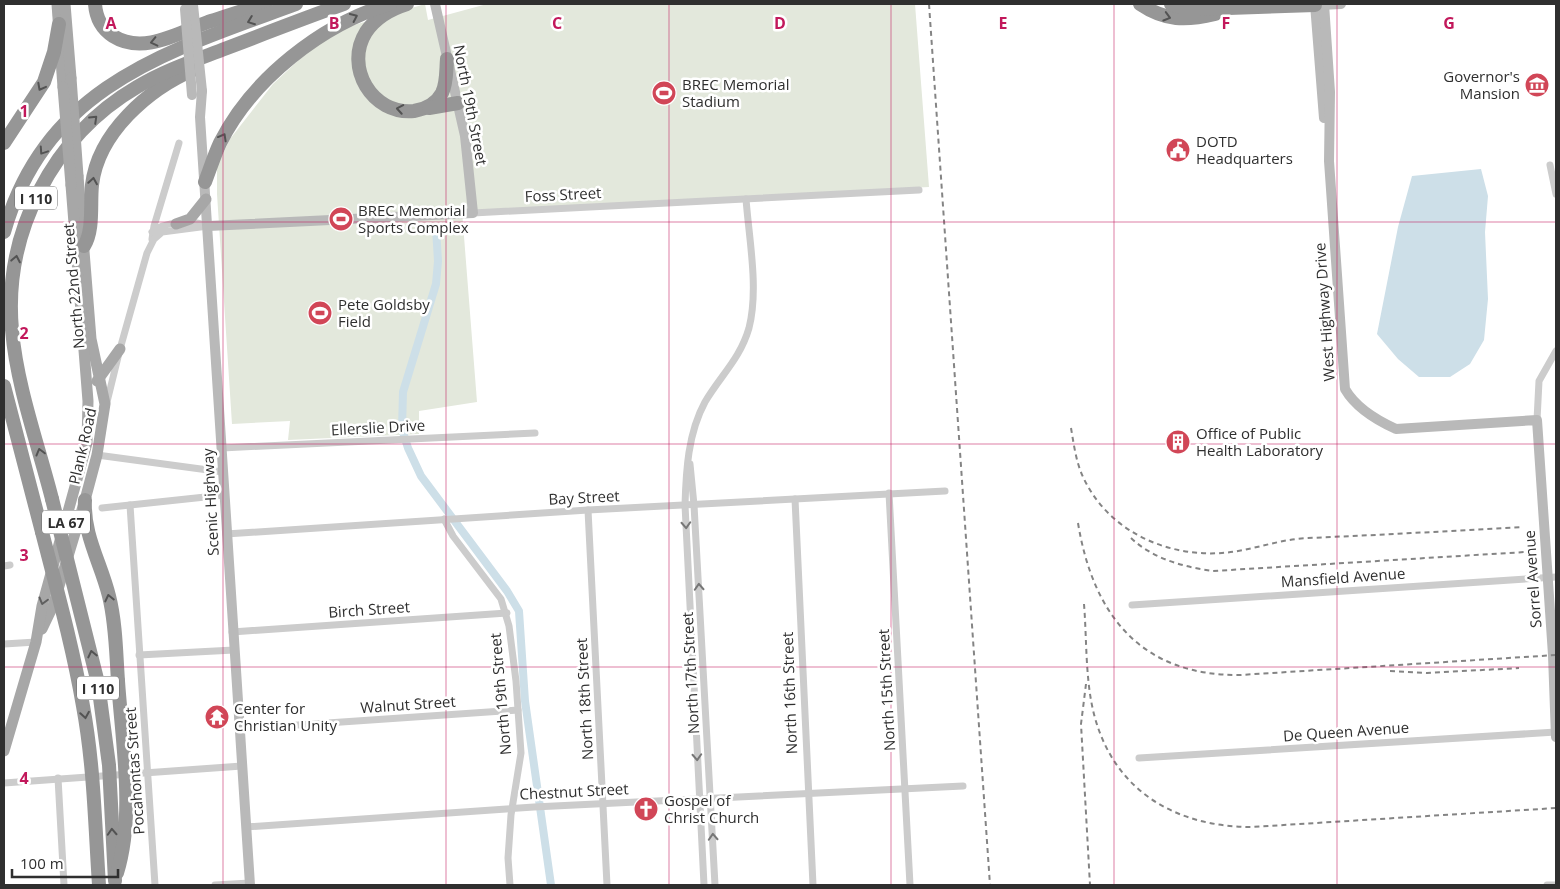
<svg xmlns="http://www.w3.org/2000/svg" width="1560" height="889" font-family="'Open Sans',sans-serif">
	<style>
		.green { fill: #e3e8dc }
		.water { fill: #cddfe8 }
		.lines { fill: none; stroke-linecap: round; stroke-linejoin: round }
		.canal { stroke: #cddfe8; stroke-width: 8 }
		.street { stroke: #ccc; stroke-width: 7 }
		.secondary { stroke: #b9b9b9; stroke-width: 10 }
		.primary { stroke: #a7a7a7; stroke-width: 11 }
		.highway { stroke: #969696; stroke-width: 14 }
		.rail { stroke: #848484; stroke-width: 2; stroke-dasharray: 5 4; stroke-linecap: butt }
		.secondary-bridge { stroke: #b9b9b9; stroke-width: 10 }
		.primary-bridge { stroke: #a7a7a7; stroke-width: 11 }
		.highway-bridge { stroke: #969696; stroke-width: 14 }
		.oneway { stroke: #535353 }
		.oneway2 { stroke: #767676 }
		.oneway3 { stroke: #5f5f5f }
		.grid { fill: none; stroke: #c2185b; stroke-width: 1; stroke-opacity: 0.55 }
		.labels { text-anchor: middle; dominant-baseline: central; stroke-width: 5; stroke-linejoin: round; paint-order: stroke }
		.shield { fill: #fff; stroke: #6d6d6d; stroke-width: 1 }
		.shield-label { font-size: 14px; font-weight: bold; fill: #2f2f2f }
		.poi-label { font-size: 15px; fill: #2f2f2f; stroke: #fff; text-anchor: start }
		.street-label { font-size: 15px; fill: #2f2f2f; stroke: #fff }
		.grid-label { font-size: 16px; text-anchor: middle; font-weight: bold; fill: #c2185b; stroke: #fff; stroke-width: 5; stroke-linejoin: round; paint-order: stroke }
	</style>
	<rect width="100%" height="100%" fill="#fff"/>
	<path class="green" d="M425 4 428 20 487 4H915L929 187 462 211 477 402 419 411V434L288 440 290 421 232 424 217 194V166L230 139 273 84 303 56 334 31Z"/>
	<path class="water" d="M1481 169 1488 196 1485 232 1488 299 1484 340 1470 364 1450 377H1419L1398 359 1377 334 1398 227 1412 176Z"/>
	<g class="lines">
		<path class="canal" d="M436 228 438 261 436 284 403 392 402 429 408 448 421 476 507 591 519 611 525 701 551 885"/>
		<g class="street">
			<path d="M1550 165 1556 194"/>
			<path d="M473 213 919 190"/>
			<path d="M152 232C165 221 193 220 208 226"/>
			<path d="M152 239 154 226 179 143"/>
			<path d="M106 406 120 349 147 253 154 239 162 232 208 226"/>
			<path d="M1537 420 1539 381 1556 351"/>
			<path d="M222 448 535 433"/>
			<path d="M97 455 223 472"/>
			<path d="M690 464 694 505 715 885"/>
			<path d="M889 493 910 885"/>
			<path d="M795 499 813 885"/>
			<path d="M130 505 155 885"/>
			<path d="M102 508 224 495"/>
			<path d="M588 510 607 885"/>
			<path d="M444 519 453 536 501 599 509 626 516 681 521 753 511 815 508 858 510 885"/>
			<path d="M226 534 588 510 945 491"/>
			<path d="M4 566 10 565"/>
			<path d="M1132 605 1556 577"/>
			<path d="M232 632 507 613"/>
			<path d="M4 644 36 642"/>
			<path d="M139 655 234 650"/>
			<path d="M239 729 518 710"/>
			<path d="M1139 758 1556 732"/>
			<path d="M58 778 64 885"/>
			<path d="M4 783 242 766"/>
			<path d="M246 827 534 807 963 786"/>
			<path d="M215 885 250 883"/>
			<path d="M704 885 685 505C686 471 688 433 705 402 721 375 740 359 749 328 759 289 749 239 746 199"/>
			<path d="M1547 885H1556"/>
		</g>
		<g class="secondary">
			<path d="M1315 4 1324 118"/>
			<path d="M1324 4 1330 92 1329 161 1345 389C1356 408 1376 420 1396 429L1537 420 1553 655 1556 737"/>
			<path d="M1320 5 1341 4"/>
			<path d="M202 91 200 117 250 885"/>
			<path d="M208 226 473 213 465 136 435 4"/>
		</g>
		<g class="primary">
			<path d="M57 4 63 87"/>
			<path d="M65 4 71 78"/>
			<path d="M176 224 190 219 206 199"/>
			<path d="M97 381 120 349"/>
			<path d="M42 629 53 606 85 500 97 455 105 404 91 339 78 176"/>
			<path d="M4 751 36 642 42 606 87 443 88 401 71 185"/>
		</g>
		<g class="highway">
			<path d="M95 4C96 17 102 29 113 36 143 55 178 33 208 22 227 16 247 9 266 4"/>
			<path d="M407 4C391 9 376 17 366 32 344 67 372 115 414 111 426 109 436 104 442 93 447 83 446 70 447 59"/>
			<path d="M1140 4C1165 21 1186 21 1215 14"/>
			<path d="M1171 4 1180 7 1200 9 1315 5"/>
			<path d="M429 108 458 103"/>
			<path d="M4 143 44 82 54 52 59 24"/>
			<path d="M205 182C210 169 214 156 220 143 252 79 322 24 390 4"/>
			<path d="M4 232C46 85 169 51 296 4"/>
			<path d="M84 246C94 230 90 204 92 185 98 133 148 89 195 69"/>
			<path d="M4 386 42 532"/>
			<path d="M52 499C38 444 17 387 12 330 3 233 53 136 137 87 165 70 196 60 227 48 266 33 305 18 344 4"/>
			<path d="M85 500C83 535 101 563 109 596 116 624 116 653 118 681"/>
		</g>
		<g class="rail">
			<path d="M929 4 990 885"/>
			<path d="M1071 428C1074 445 1076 463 1084 479 1109 531 1166 557 1222 553 1251 551 1279 539 1308 538 1380 535 1451 531 1523 527"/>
			<path d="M1078 523C1093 615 1141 676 1240 675L1556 655"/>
			<path d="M1131 538C1153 559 1184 567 1213 571L1525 552"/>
			<path d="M1084 604C1087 641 1085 682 1095 718 1116 793 1178 827 1252 827L1556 808"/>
			<path d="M1390 671 1427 673 1519 668"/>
			<path d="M1086 684 1081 724 1090 885"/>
		</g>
		<g class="secondary-bridge">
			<path d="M193 5 202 91"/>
			<path d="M185 9 192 95"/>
		</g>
		<g class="primary-bridge">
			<path d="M71 78 78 176"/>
			<path d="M63 87 71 185"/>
		</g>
		<g class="highway-bridge">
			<path d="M52 499 98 683 109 765 115 881"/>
			<path d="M42 532C57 590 73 648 83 706 94 765 95 826 99 885"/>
			<path d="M117 873C135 815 122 741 118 681"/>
		</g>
	</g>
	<defs><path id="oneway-chevron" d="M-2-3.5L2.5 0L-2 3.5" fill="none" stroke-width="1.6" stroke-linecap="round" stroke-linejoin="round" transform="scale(1.25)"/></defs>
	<g class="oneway">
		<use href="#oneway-chevron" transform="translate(354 17) rotate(-25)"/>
		<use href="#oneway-chevron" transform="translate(1167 17) rotate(16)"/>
		<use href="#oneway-chevron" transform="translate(251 21) rotate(159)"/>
		<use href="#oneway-chevron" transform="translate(154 42) rotate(167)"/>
		<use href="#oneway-chevron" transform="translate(41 87) rotate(118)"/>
		<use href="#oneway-chevron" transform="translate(400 109) rotate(-170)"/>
		<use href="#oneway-chevron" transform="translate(94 119) rotate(-44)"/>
		<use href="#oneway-chevron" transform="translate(223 137) rotate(-61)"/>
		<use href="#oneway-chevron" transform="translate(43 151) rotate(124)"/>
		<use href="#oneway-chevron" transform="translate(93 181) rotate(-81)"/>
		<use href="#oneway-chevron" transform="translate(16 259) rotate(-79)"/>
		<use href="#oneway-chevron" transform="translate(40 452) rotate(-105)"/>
		<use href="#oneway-chevron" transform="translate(109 598) rotate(-103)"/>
		<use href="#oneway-chevron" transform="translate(92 654) rotate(-103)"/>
		<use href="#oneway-chevron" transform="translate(85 715) rotate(81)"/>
		<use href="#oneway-chevron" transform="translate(112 832) rotate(-93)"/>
	</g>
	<g class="oneway2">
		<use href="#oneway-chevron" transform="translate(686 525) rotate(87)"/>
		<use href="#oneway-chevron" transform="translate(699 587) rotate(-93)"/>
		<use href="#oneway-chevron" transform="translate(697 757) rotate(87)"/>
		<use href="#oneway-chevron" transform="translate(713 837) rotate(-93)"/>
	</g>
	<use class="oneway3" href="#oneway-chevron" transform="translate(43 601) rotate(105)"/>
	<path class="grid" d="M223 4V885M446 4V885M669 4V885M891 4V885M1114 4V885M1337 4V885M4 222H1556M4 444H1556M4 667H1556"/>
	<defs>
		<symbol id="museum-disc" viewBox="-11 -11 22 22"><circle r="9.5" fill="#d14657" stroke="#fff"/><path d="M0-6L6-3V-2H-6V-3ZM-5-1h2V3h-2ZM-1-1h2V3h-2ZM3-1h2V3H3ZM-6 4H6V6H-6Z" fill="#fff"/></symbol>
		<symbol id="stadium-disc" viewBox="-11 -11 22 22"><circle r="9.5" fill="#d14657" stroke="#fff"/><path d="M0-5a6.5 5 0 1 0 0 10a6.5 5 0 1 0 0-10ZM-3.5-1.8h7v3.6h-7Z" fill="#fff"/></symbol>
		<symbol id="civic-disc" viewBox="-11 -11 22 22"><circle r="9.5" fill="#d14657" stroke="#fff"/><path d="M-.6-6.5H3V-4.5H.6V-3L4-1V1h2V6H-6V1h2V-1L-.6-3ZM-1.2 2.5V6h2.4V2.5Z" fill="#fff"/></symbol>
		<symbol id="building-disc" viewBox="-11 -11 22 22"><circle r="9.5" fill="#d14657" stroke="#fff"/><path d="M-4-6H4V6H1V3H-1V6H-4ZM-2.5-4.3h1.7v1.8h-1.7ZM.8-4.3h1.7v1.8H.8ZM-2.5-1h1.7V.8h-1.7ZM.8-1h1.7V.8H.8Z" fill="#fff"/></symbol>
		<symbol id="temple-disc" viewBox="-11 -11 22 22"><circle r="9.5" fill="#d14657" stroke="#fff"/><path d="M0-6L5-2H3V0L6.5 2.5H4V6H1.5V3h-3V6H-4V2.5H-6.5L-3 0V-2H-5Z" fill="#fff"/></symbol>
		<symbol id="church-disc" viewBox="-11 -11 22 22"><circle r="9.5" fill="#d14657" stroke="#fff"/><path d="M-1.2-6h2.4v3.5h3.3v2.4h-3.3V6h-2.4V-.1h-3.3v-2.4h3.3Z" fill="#fff"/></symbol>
	</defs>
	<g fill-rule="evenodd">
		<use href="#museum-disc" x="1523" y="71" width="28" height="28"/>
		<use href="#stadium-disc" x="650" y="79" width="28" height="28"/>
		<use href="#civic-disc" x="1164" y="136" width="28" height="28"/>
		<use href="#stadium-disc" x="327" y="205" width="28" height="28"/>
		<use href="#stadium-disc" x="306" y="299" width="28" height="28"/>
		<use href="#building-disc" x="1164" y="428" width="28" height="28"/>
		<use href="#temple-disc" x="203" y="703" width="28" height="28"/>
		<use href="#church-disc" x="632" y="795" width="28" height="28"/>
	</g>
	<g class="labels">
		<g class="shield">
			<rect x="15" y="186.5" width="42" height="23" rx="4"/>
			<rect x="42" y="510.5" width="48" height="23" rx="4"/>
			<rect x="77" y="676.5" width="42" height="23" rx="4"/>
		</g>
		<g class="shield-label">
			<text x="36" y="198">I 110</text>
			<text x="66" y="522">LA 67</text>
			<text x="98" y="688">I 110</text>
		</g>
		<g class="poi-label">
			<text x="1520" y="76" text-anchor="end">Governor's<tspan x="1520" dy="17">Mansion</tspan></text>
			<text x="682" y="84">BREC Memorial<tspan x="682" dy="17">Stadium</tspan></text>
			<text x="1196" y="141">DOTD<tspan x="1196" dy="17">Headquarters</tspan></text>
			<text x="358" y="210">BREC Memorial<tspan x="358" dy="17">Sports Complex</tspan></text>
			<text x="338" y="304">Pete Goldsby<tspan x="338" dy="17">Field</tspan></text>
			<text x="1196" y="433">Office of Public<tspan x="1196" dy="17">Health Laboratory</tspan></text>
			<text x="234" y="708">Center for<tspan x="234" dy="17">Christian Unity</tspan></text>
			<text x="664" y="800">Gospel of<tspan x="664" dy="17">Christ Church</tspan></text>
		</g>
		<g class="street-label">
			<text transform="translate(471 105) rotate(79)">North 19th Street</text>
			<text transform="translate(563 194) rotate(-3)">Foss Street</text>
			<text transform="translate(73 286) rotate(-95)">North 22nd Street</text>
			<text transform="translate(1324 312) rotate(-94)">West Highway Drive</text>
			<text transform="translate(378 427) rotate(-3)">Ellerslie Drive</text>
			<text transform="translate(82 446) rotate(-77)">Plank Road</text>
			<text transform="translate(584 497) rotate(-3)">Bay Street</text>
			<text transform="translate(210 502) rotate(-93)">Scenic Highway</text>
			<text transform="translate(1343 577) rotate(-4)">Mansfield Avenue</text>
			<text transform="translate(1532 579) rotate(-94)">Sorrel Avenue</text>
			<text transform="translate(369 609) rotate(-4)">Birch Street</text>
			<text transform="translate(690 673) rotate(-93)">North 17th Street</text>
			<text transform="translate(886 690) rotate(-93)">North 15th Street</text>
			<text transform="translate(789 693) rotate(-92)">North 16th Street</text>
			<text transform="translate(500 694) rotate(-95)">North 19th Street</text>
			<text transform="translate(584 699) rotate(-93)">North 18th Street</text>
			<text transform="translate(408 704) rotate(-4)">Walnut Street</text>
			<text transform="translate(1346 731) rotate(-4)">De Queen Avenue</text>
			<text transform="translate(134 771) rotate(-94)">Pocahontas Street</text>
			<text transform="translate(574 791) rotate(-3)">Chestnut Street</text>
		</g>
	</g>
	<g class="grid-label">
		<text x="111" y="29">A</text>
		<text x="334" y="29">B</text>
		<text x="557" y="29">C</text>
		<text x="780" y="29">D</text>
		<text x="1003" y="29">E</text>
		<text x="1226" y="29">F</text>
		<text x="1449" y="29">G</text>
		<text x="24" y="117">1</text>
		<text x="24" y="339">2</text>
		<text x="24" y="561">3</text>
		<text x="24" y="784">4</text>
	</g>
	<rect width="1560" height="889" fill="none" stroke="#2f2f2f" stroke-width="10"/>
	<path d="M12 869v8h106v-8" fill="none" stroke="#2f2f2f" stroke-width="2.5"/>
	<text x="20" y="869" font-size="15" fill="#2f2f2f" stroke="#ffffff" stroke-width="4" paint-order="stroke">100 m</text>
</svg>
